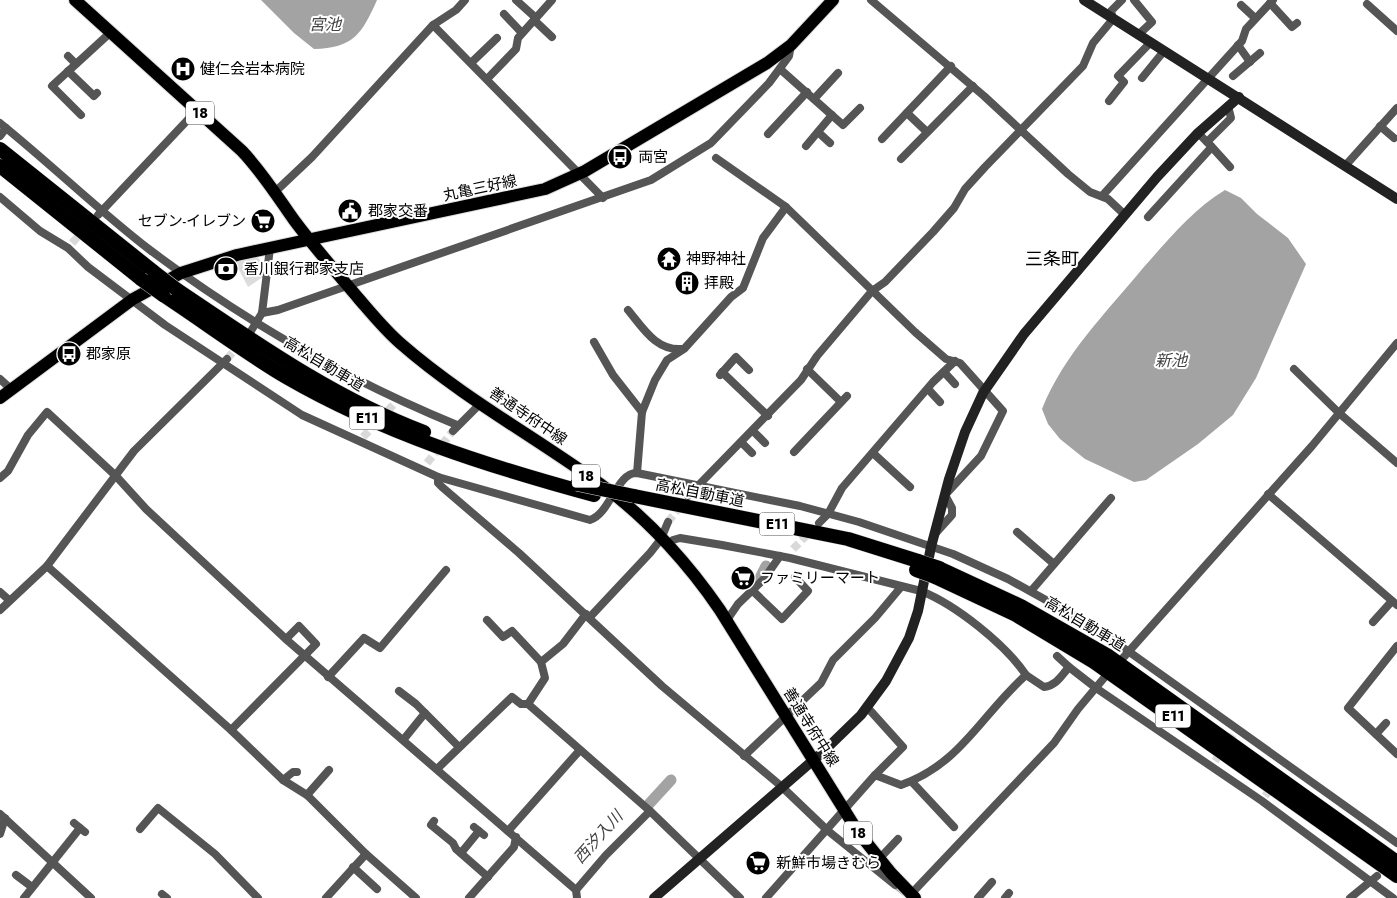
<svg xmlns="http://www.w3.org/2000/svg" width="1397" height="898" font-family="Jost,'Noto Sans JP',sans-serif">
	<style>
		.green { fill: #dcdcdc }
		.water { fill: #a3a3a3 }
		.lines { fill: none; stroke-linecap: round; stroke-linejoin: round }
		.stream { stroke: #a3a3a3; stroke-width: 2 }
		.river { stroke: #a3a3a3; stroke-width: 11 }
		.street-tunnel { stroke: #d9d9d9; stroke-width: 8; stroke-dasharray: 8 4; stroke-linecap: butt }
		.primary-casing { stroke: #dbdbdb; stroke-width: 14 }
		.highway-casing { stroke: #dbdbdb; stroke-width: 15 }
		.street { stroke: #555; stroke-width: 8 }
		.secondary { stroke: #222; stroke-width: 10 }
		.primary { stroke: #000; stroke-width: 12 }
		.highway { stroke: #000; stroke-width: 14 }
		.highway-bridge-casing { stroke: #dbdbdb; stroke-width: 15; stroke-linecap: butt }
		.highway-bridge { stroke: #000; stroke-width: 14 }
		.labels { text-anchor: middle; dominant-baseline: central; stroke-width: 4; stroke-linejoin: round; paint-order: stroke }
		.shield { fill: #fff; stroke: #4c4c4c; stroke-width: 1 }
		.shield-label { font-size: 14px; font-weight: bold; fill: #000 }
		.poi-label { font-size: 15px; fill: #000; stroke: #fff; text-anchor: start }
		.street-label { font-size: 15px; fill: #000; stroke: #fff }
		.water-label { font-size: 16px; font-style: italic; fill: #444; stroke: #fff }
		.quarter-label { font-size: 18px; fill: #000; stroke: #fff }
	</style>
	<rect width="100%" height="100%" fill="#fff"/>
	<path class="green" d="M256 256 265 265 263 277 248 287 234 260Z"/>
	<g class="water">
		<path d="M261 0H377C362 34 353 48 314 49L294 33Z"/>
		<path d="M1225 190 1241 198 1257 214 1288 238 1306 264 1256 378 1233 415 1198 444 1146 480 1134 482 1085 459 1060 439 1048 424 1042 409C1064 354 1106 313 1143 268 1169 239 1192 210 1225 190Z"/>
	</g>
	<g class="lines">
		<path class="stream" d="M895 888 905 896"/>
		<g class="river">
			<path d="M752 587 758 582 766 566"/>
			<path d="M649 804 671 780"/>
		</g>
		<g class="street-tunnel">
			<path d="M72 243 84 230"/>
			<path d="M227 359 240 344"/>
			<path d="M363 437 394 404"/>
			<path d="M427 463 453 431"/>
			<path d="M668 522 682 504"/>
			<path d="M793 549 819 523"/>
			<path d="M1215 761 1235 732"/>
			<path d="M1265 796 1284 773"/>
		</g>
		<defs>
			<g id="primary">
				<path d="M75 0 242 151C262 172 277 196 294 220 314 247 337 273 359 299 372 314 385 330 400 343 464 399 539 439 607 489 650 521 690 566 720 610L858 832 891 873 915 898"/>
				<path d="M0 398 133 299 181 273 237 255 545 189 585 171 767 63 791 45 833 0"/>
			</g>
			<g id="highway">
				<path d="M0 149 154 272"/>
				<path d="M0 166 141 279"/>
				<path d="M176 289C255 342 334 398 424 432"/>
				<path d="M163 295C204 322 244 352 286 377 383 433 487 466 594 495"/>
				<path d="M634 496 848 539 918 561"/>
				<path d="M939 568 1021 606 1107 655 1397 862"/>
				<path d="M935 577 1016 615 1094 662 1397 876"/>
			</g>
		</defs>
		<use href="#primary" class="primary-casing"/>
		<use href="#highway" class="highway-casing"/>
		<g class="street">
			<path d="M516 0 536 18"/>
			<path d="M871 0 984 96 1068 174 1090 192 1108 199 1125 215"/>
			<path d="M1134 0 1152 22 1138 35"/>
			<path d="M1270 3 1292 27 1297 23"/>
			<path d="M1367 4 1397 31"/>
			<path d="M1241 5 1255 18"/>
			<path d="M504 14 522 33"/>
			<path d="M534 20 552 37"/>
			<path d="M433 25 603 198"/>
			<path d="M1238 45 1250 62"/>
			<path d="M68 56 76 64"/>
			<path d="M472 62 497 38"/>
			<path d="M780 69 843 125 860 108"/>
			<path d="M68 71 94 96 97 93"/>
			<path d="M1233 76 1260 53"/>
			<path d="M488 78 516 49 518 38 552 0"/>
			<path d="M1142 78 1164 51"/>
			<path d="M814 99 838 73"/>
			<path d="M1109 101 1124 82 1118 76 1151 42"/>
			<path d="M907 113 927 132"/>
			<path d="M81 115 52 86 111 32"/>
			<path d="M0 123C51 164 98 210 150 250 247 323 345 379 457 425"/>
			<path d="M1380 126 1394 138"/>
			<path d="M818 132 830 143"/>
			<path d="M768 134 807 92"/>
			<path d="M0 136 6 128"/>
			<path d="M882 139 951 66"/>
			<path d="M1207 142 1231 118 1228 106"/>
			<path d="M806 146 832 115"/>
			<path d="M1211 146 1230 167"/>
			<path d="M716 158 786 207 915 332 946 359 960 363 1003 411 981 456 945 495 952 508V515L934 535"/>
			<path d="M901 159 973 86"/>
			<path d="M1345 166 1397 108"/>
			<path d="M276 191 312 157 433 25 456 10 465 0"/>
			<path d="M1102 196 1242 41 1246 29 1273 0"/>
			<path d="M0 197 40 231 68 248 88 267 165 325 302 415 438 477 590 520C610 514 617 472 637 473L800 506 859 522 953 554 1008 579 1080 619 1128 651 1397 843"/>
			<path d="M98 215 197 110"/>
			<path d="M1148 217 1209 150 1211 146 1198 133"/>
			<path d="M628 310C643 328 656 351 682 349"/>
			<path d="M262 313 278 310 651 180 711 143 769 83 789 56 791 45"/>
			<path d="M251 331 262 313 270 248"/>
			<path d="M594 342 613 375 642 412"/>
			<path d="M807 369 841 402"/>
			<path d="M1294 369 1339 413 1397 463"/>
			<path d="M722 372 768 416"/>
			<path d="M944 372 955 384"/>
			<path d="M720 375 736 357 749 370"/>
			<path d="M0 379 12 390"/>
			<path d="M928 389 940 402"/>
			<path d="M453 431 480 404"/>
			<path d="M753 431 765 443"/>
			<path d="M742 443 752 453"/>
			<path d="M794 452 847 396"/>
			<path d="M874 454 910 487"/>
			<path d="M637 473 642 412 655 380 667 360 684 349 731 297 743 288 763 238 786 207"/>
			<path d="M438 477V483L442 487 519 553 662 686 781 786 827 830 895 885"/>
			<path d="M0 478 8 471 28 435 47 412 116 476 146 509 288 641 576 890 577 898"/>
			<path d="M1268 494 1397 605"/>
			<path d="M688 496 801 380 817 356 872 291 885 282 933 232 954 208 965 189 985 167 1083 66 1093 43 1113 19 1111 11 1122 0"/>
			<path d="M819 523 828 514 842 488 933 382 955 361"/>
			<path d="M1017 532 1054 564"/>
			<path d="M667 545 673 540 680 538 722 545 790 558 921 591C956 605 1005 644 1026 675 981 715 961 764 901 785L875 775 766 898"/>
			<path d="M47 566 231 730 283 780 307 795 366 854 416 898"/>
			<path d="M753 591 782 619 808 591 795 577"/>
			<path d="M1031 591 1111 498"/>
			<path d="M0 592 9 600"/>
			<path d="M0 610 47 566 134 451 227 359"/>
			<path d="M590 617 650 553 661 539 668 522"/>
			<path d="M487 620 503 637 512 631 541 662"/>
			<path d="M727 620 738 604 764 579 780 556"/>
			<path d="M1373 622 1392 601"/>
			<path d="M1397 646 1348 708 1397 754"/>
			<path d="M1057 656 1069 667"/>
			<path d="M1122 659 1312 446 1397 343"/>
			<path d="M1026 675 1044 687C1057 685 1061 676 1069 667L1096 688 1262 801 1393 898"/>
			<path d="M328 677 364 638 380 648 446 570"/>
			<path d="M399 691 416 704 459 747"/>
			<path d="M528 704 545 678 541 662 563 644 586 614"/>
			<path d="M867 707 903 747 875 775"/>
			<path d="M231 730 316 644 299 626 286 639"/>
			<path d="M1376 734 1386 723"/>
			<path d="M404 739 425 713"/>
			<path d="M744 756 821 683 833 660 875 618 901 587"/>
			<path d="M438 768 512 697 521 704H528L650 811 740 898"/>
			<path d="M283 780 293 772H297"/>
			<path d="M912 782 954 827"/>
			<path d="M307 795 329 770"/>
			<path d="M0 814 91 898"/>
			<path d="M434 821 431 825 453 843 456 849 488 877"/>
			<path d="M74 823 85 832"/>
			<path d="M474 827 484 835"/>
			<path d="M140 829 158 808 215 854 258 898"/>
			<path d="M508 831 580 750"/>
			<path d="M0 834 5 818"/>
			<path d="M461 853 479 831"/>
			<path d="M879 859 898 839"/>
			<path d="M353 867 377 889"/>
			<path d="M16 875 32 887"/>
			<path d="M576 890 606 855 650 811"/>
			<path d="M162 894 167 898"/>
			<path d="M909 894H911L1054 743 1078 709 1104 678"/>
			<path d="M24 898 80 828"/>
			<path d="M326 898 366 854"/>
			<path d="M469 898 514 847 516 837"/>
			<path d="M978 898 992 882"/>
			<path d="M1005 898 1009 893"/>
			<path d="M1350 898 1377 876"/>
		</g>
		<g class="secondary">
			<path d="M1084 0 1397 199"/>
			<path d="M654 898 825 750 861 715 886 681 909 638 918 611 931 547 949 479 965 432 983 393 1024 334 1157 177 1198 133 1239 97"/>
		</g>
		<use href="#primary" class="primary"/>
		<use href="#highway" class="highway"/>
		<defs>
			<g id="highway-bridge">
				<path d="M154 272 176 289"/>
				<path d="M141 279 163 295"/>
				<path d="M577 484 634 496"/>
				<path d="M918 561 939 568"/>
				<path d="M916 570 935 577"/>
			</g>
		</defs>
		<use href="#highway-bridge" class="highway-bridge-casing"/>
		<use href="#highway-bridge" class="highway-bridge"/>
	</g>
	<defs>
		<symbol id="hospital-disc" viewBox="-11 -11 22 22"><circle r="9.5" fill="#000" stroke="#fff"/><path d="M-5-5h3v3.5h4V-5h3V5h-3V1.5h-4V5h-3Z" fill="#fff"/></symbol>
		<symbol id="bus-disc" viewBox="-11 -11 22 22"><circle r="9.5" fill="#000" stroke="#fff"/><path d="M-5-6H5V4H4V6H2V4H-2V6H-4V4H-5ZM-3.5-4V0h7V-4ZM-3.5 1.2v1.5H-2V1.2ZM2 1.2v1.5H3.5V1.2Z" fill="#fff"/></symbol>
		<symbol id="civic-disc" viewBox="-11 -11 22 22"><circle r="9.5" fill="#000" stroke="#fff"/><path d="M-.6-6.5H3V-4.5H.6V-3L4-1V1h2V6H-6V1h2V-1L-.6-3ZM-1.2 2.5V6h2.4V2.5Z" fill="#fff"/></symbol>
		<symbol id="supermarket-disc" viewBox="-11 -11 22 22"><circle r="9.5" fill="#000" stroke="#fff"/><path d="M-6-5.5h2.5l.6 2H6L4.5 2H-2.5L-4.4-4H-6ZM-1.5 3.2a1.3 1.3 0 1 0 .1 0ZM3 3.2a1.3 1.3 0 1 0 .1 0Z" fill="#fff"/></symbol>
		<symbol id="temple-disc" viewBox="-11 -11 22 22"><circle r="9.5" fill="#000" stroke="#fff"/><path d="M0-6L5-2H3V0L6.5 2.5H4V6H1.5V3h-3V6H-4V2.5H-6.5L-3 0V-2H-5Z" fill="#fff"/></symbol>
		<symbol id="bank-disc" viewBox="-11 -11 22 22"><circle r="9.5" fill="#000" stroke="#fff"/><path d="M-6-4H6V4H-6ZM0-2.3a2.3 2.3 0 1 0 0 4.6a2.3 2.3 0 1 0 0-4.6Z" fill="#fff"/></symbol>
		<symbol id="building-disc" viewBox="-11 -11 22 22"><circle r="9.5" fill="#000" stroke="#fff"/><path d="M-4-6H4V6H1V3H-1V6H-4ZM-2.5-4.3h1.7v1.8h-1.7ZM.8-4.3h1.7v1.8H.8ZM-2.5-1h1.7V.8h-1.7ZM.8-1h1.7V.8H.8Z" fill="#fff"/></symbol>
	</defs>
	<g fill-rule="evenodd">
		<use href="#hospital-disc" x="169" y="55" width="28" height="28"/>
		<use href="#bus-disc" x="606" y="143" width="28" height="28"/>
		<use href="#civic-disc" x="336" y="197" width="28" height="28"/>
		<use href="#supermarket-disc" x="249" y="207" width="28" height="28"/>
		<use href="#temple-disc" x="655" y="245" width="28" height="28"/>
		<use href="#bank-disc" x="212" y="255" width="28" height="28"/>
		<use href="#building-disc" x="673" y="269" width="28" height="28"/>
		<use href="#bus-disc" x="55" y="340" width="28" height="28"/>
		<use href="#supermarket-disc" x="729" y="564" width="28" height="28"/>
		<use href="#supermarket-disc" x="744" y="849" width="28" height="28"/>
	</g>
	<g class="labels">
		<g class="shield">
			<rect x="186" y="101.5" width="28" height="23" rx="4"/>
			<rect x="349.5" y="406.5" width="35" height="23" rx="4"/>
			<rect x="572" y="464.5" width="28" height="23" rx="4"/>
			<rect x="759.5" y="512.5" width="35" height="23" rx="4"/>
			<rect x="1155.5" y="704.5" width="35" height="23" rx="4"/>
			<rect x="844" y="821.5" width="28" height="23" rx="4"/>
		</g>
		<g class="shield-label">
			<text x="200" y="113">18</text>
			<text x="367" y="418">E11</text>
			<text x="586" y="476">18</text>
			<text x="777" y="524">E11</text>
			<text x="1173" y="716">E11</text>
			<text x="858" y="833">18</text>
		</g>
		<g class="poi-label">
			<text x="200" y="69">健仁会岩本病院</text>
			<text x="638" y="157">両宮</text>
			<text x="368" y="211">郡家交番</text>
			<text x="246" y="221" text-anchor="end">セブン-イレブン</text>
			<text x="686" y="259">神野神社</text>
			<text x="244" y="269">香川銀行郡家支店</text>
			<text x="704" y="283">拝殿</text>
			<text x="86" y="354">郡家原</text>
			<text x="760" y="578">ファミリーマート</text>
			<text x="776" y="863">新鮮市場きむら</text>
		</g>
		<g class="street-label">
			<text transform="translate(480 188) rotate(-12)">丸亀三好線</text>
			<text transform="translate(324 364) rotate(31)">高松自動車道</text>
			<text transform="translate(528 416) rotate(34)">善通寺府中線</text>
			<text transform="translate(700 493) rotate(11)">高松自動車道</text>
			<text transform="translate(1085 624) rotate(31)">高松自動車道</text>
			<text transform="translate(811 727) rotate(58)">善通寺府中線</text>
		</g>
		<g class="water-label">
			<text x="325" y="24">宮池</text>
			<text x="1171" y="360">新池</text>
			<text transform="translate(598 837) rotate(-48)">西汐入川</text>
		</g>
		<g class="quarter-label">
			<text x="1052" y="259">三条町</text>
		</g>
	</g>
</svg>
